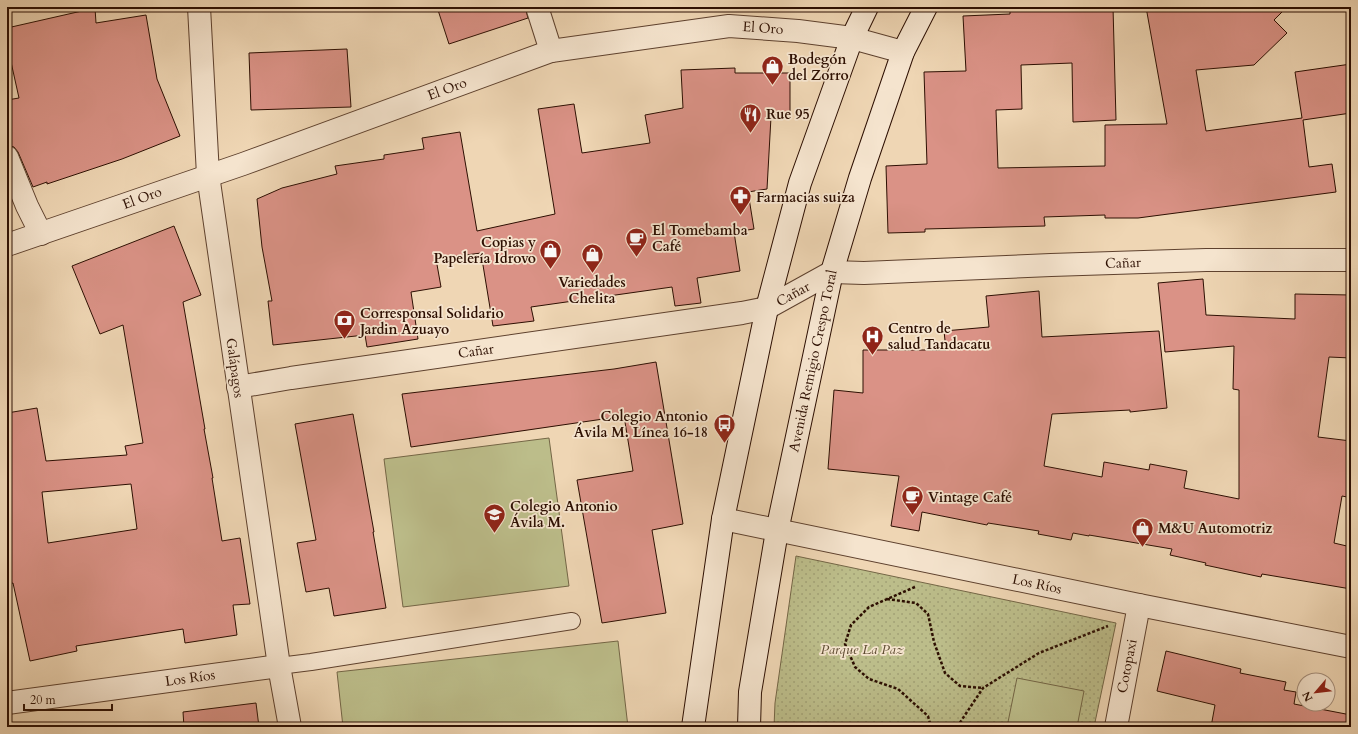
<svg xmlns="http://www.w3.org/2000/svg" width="1358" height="734" font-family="Cardo,serif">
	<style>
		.park { fill: url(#park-dots); stroke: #746646 }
		.garden { fill: #bcbd8a; stroke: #746646 }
		.building { fill: #da9286; stroke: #2d0f02; fill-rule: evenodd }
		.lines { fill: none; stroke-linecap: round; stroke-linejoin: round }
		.lane-casing { stroke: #5e412e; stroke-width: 18 }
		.street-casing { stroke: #5e412e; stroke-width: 24 }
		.secondary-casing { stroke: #2d0f02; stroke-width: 24 }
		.path { stroke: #2d0f02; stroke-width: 2.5; stroke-dasharray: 3 2; stroke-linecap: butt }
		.lane { stroke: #f5e4ce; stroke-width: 16 }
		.street { stroke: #f5e4ce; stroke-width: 22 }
		.secondary { stroke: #f5e4ce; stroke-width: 22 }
		.labels { text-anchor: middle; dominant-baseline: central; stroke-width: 3.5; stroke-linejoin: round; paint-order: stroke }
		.street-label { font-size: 14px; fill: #2d0f02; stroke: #f5e4ce }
		.poi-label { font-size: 14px; font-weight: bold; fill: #2d0f02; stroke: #f5e4ce; text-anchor: start }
		.park-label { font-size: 14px; font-style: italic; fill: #5f4c32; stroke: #f5e4ce }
	</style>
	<defs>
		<pattern id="park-dots" width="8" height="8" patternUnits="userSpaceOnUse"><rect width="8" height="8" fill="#bcbd8a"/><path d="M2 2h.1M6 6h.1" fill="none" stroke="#a2a175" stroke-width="1.8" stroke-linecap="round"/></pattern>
	</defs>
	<rect width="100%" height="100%" fill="#efd6b4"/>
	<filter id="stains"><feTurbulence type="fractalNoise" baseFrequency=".005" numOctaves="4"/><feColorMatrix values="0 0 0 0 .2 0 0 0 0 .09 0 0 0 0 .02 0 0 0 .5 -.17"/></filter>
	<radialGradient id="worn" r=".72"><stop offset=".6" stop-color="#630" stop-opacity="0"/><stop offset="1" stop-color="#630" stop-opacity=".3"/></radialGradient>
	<path class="park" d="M796 556 1116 623 1094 727H774L775 703Z"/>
	<g class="garden">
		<path d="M549 438 569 586 403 607 384 459Z"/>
		<path d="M618 641 628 727H343L337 672Z"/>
		<path d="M1017 678 1084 691 1077 727H1007Z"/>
	</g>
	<g class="building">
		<path d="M437 7H525L528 18 449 44Z"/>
		<path d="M1010 7H1113L1116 120 1073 122 1072 63 1021 65 1022 109 996 110 998 168 1105 166V125L1167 124 1146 7H1287L1274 20 1287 33 1254 65 1196 70 1206 131 1302 118 1295 72 1351 64V113L1303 120 1309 167 1332 164 1336 192 1138 218H1105V215L1044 217 1045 226 925 229V232L888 233 886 166 927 164 924 72 966 71 963 16 1010 14Z"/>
		<path d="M95 8 96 23 146 15 157 79 180 136 122 159 47 184V182L33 187 18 152 14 147 7 145V100L19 98 7 44V28Z"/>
		<path d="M347 49 351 107 251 110 249 53Z"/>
		<path d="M735 68V73H790V117H771L767 189 748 192 754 229 734 232 740 271 697 278 701 303 675 306 672 287 531 307 534 321 493 326 481 253 436 259 441 287 411 292 418 339 367 347 365 335 273 345 268 301H272L262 247 257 199 282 188 337 174 335 166 384 159V155L424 149 422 138 460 132 477 231 555 214 538 109 574 104 582 153 650 143 645 115 683 108 681 70Z"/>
		<path d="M174 226 201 295 183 302 205 429H204L213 478H212L222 541 240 538 250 604 233 605 237 635 185 643 183 629 76 646 77 651 30 661 13 583 9 584 7 563V413L37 408 46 461 127 455 125 446 143 443 123 325 100 334 72 266ZM131 484 137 529 48 543 42 492Z"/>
		<path d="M1203 279 1206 315 1295 319V294L1351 295V358L1329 357 1318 437 1351 441V470L1347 497 1342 496 1334 543 1351 547V589L1262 574 1261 577 1205 565 1206 563 1170 555 1172 549 1089 535V536L1073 533 1071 540 1038 534 1039 531 988 523 987 525 922 512 919 531 891 526 899 476 828 469 834 390 863 393V350H946L944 331 989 327 986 296 1039 291 1042 337 1159 331 1167 408 1130 412V410L1052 414 1044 466 1102 477 1104 462 1149 470 1150 464 1187 471 1184 488 1239 499V390L1233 389 1234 346 1165 352 1158 283Z"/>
		<path d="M656 362 683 524 652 530 666 613 602 623 577 480 633 471 624 416 411 447 402 394 614 369Z"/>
		<path d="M353 414 374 532H373L386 608 334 616 329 588 306 592 297 543 316 540 295 424Z"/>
		<path d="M1166 651 1241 669 1240 673 1286 682 1284 690 1296 692 1294 704 1351 715V727H1211L1215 705 1157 691Z"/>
		<path d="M256 703 259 727H184L183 712Z"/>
	</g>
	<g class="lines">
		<defs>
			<path id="lane" d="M279 666 311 662 572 621"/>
			<g id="street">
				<path d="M199 7 208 175 279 666 290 727"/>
				<path d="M537 7 551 51"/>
				<path d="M7 157 27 206 41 234"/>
				<path d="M7 245 243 164 551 51 729 26 798 31 852 38 903 52"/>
				<path d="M238 387 291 378 742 313 767 308 832 272 864 273 1051 265 1206 260H1351"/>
				<path d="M723 519 1139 605 1351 647"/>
				<path d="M7 703 279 666"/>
				<path d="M1116 727 1139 605"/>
			</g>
			<g id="secondary">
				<path d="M693 727 723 519 767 308 800 183 852 38 867 7"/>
				<path d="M749 727 750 692 777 531 832 272 860 178 903 52 926 7"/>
			</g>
		</defs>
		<use href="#lane" class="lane-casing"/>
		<use href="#street" class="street-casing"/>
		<use href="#secondary" class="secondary-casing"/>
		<g class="path">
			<path d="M915 587 869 607 851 625 845 644 855 667 869 679 898 689 928 716 931 727"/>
			<path d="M887 599 916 603 928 614 934 642 945 673 960 686 983 688"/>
			<path d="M957 727 983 688 1039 653 1108 626"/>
		</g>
		<use href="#lane" class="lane"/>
		<use href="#street" class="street"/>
		<use href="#secondary" class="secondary"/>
	</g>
	<defs>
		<symbol id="shop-pin" viewBox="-11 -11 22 30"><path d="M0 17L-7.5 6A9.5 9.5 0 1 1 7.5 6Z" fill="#8f2418" stroke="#f5e4ce"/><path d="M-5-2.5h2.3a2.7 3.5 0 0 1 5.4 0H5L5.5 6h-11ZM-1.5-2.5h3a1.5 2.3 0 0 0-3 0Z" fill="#fff"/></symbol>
		<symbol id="restaurant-pin" viewBox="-11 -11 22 30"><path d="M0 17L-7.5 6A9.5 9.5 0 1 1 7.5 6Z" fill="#8f2418" stroke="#f5e4ce"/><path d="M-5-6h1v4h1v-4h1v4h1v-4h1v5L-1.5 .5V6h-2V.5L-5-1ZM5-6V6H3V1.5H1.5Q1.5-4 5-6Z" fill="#fff"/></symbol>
		<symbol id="pharmacy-pin" viewBox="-11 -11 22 30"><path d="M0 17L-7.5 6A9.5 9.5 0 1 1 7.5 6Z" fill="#8f2418" stroke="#f5e4ce"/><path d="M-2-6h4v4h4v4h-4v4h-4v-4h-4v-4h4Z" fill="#fff"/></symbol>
		<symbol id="cafe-pin" viewBox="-11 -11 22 30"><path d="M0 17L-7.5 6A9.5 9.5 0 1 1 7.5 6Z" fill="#8f2418" stroke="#f5e4ce"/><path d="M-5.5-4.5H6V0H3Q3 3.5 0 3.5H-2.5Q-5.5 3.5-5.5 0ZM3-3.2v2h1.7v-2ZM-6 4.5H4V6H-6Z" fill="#fff"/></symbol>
		<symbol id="bank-pin" viewBox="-11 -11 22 30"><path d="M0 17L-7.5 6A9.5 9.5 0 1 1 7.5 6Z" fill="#8f2418" stroke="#f5e4ce"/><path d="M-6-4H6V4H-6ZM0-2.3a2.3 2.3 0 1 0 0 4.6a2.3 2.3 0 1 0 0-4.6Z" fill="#fff"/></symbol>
		<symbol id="hospital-pin" viewBox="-11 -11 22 30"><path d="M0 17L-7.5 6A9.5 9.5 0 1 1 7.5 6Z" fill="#8f2418" stroke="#f5e4ce"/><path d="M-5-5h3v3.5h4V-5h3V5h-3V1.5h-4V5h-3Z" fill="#fff"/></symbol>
		<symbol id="bus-pin" viewBox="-11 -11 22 30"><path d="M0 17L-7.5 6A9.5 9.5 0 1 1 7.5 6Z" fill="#8f2418" stroke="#f5e4ce"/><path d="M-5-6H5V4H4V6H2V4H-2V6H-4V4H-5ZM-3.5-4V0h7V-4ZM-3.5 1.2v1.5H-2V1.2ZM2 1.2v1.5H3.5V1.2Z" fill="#fff"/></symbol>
		<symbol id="school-pin" viewBox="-11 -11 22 30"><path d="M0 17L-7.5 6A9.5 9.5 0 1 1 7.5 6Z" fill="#8f2418" stroke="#f5e4ce"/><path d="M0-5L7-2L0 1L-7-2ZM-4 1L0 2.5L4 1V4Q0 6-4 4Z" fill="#fff"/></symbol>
	</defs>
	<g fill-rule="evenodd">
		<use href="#shop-pin" x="760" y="54" width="25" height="34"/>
		<use href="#restaurant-pin" x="738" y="102" width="25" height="34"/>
		<use href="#pharmacy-pin" x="728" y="184" width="25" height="34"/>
		<use href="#cafe-pin" x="624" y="226" width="25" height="34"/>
		<use href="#shop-pin" x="538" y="238" width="25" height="34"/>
		<use href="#shop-pin" x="580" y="242" width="25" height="34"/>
		<use href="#bank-pin" x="332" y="308" width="25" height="34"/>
		<use href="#hospital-pin" x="860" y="324" width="25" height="34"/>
		<use href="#bus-pin" x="712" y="412" width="25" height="34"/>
		<use href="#cafe-pin" x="900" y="484" width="25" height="34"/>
		<use href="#school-pin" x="482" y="502" width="25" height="34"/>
		<use href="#shop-pin" x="1130" y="516" width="25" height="34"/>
	</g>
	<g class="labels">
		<g class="street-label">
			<text transform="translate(763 28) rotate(4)">El Oro</text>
			<text transform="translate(447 89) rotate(-20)">El Oro</text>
			<text transform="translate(142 198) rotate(-20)">El Oro</text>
			<text transform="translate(1123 263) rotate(-2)">Cañar</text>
			<text transform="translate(793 294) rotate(-29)">Cañar</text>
			<text transform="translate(476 351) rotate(-8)">Cañar</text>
			<text transform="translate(813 361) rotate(-78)">Avenida Remigio Crespo Toral</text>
			<text transform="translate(235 368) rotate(82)">Galápagos</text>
			<text transform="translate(1037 584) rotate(12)">Los Ríos</text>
			<text transform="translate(1127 666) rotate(-79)">Cotopaxi</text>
			<text transform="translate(190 678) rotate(-8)">Los Ríos</text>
		</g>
		<g class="poi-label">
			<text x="788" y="59">Bodegón<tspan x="788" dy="16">del Zorro</tspan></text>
			<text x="766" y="114">Rue 95</text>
			<text x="756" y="197">Farmacias suiza</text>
			<text x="652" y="230">El Tomebamba<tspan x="652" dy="16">Café</tspan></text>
			<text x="536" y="242" text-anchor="end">Copias y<tspan x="536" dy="16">Papelería Idrovo</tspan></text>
			<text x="592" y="282" text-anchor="middle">Variedades<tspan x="592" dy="16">Chelita</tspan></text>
			<text x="360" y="313">Corresponsal Solidario<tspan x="360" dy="16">Jardin Azuayo</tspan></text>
			<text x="888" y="328">Centro de<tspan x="888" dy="16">salud Tandacatu</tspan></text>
			<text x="708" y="416" text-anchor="end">Colegio Antonio<tspan x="708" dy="16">Ávila M. Línea 16-18</tspan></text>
			<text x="928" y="497">Vintage Café</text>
			<text x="510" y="506">Colegio Antonio<tspan x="510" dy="16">Ávila M.</tspan></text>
			<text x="1158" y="528">M&amp;U Automotriz</text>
		</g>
		<g class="park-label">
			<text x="862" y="649">Parque La Paz</text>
		</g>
	</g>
	<rect width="1358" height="734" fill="none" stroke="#efd6b4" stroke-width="24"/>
	<rect x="8" y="8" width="1342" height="718" fill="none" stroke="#2d0f02" stroke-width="2"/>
	<rect x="12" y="12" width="1334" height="710" fill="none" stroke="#2d0f02"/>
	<g transform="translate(1316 692) rotate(242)"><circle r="19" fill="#f5e4ce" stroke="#a58f7c"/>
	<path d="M0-3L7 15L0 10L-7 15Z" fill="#8f2418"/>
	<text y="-6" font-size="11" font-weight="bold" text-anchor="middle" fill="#2d0f02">N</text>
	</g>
	<path d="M24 704v6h88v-6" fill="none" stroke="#2d0f02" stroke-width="2"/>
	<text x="30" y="704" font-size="12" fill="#2d0f02" stroke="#f5e4ce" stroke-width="3" paint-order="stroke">20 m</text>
	<rect width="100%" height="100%" filter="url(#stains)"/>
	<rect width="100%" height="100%" fill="url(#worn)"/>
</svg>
